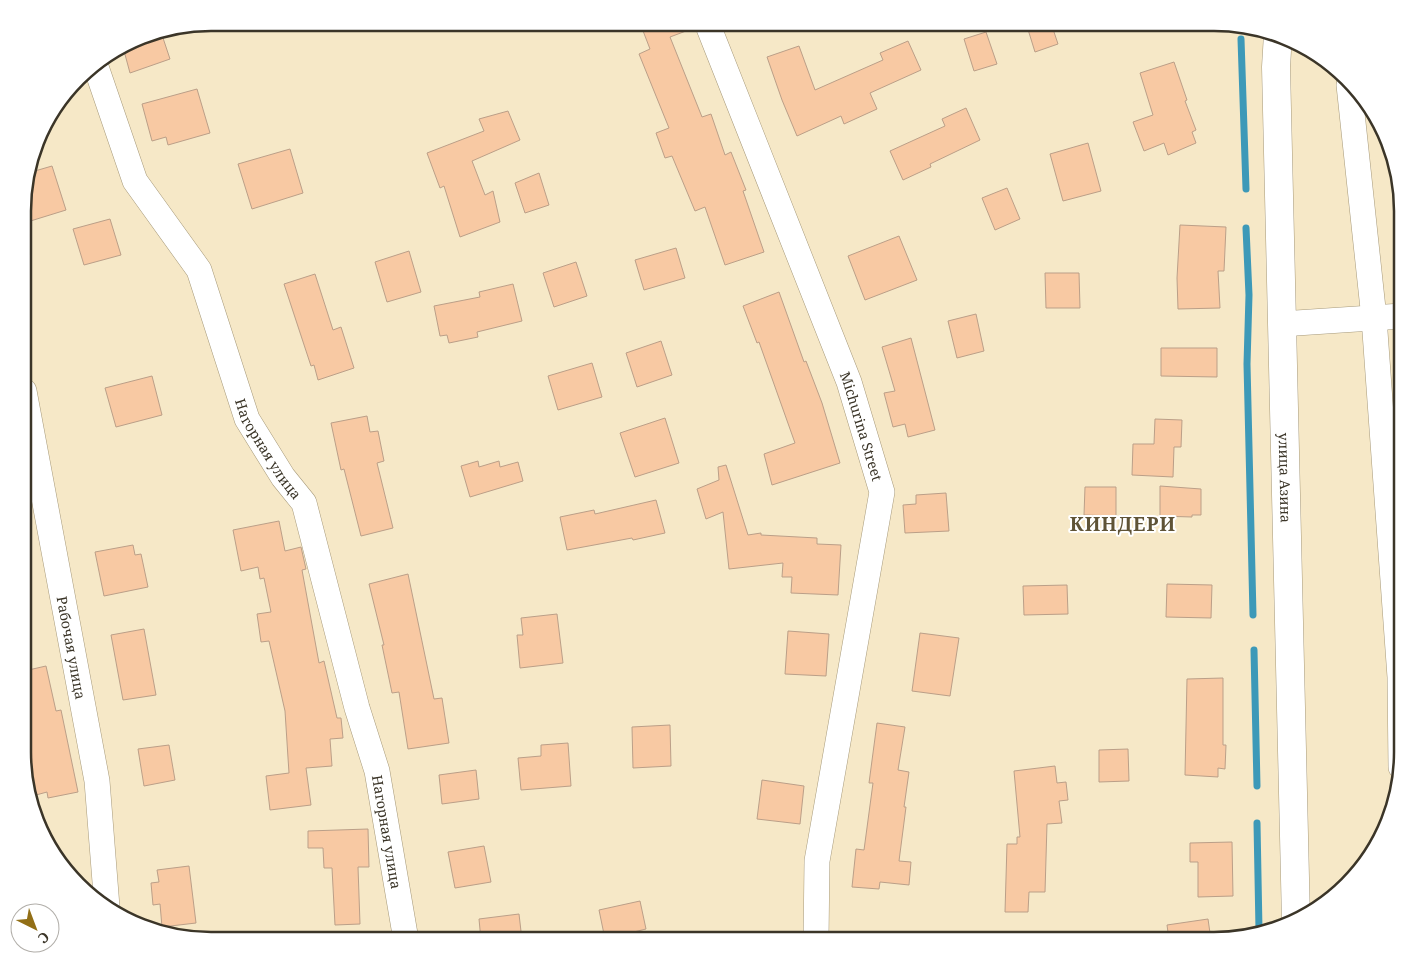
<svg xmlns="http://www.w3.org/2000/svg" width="1425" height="963" font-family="'Noto Serif',serif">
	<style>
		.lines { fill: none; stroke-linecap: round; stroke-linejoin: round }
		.stream { stroke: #3d99b8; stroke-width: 7 }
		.building { fill: #f8c9a3; stroke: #bb9f88 }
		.street-casing { stroke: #a79a7b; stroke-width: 26 }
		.primary-casing { stroke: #a79a7b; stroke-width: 29 }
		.street { stroke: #fff; stroke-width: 25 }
		.primary { stroke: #fff; stroke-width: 28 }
		.labels { text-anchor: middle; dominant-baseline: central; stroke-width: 4; stroke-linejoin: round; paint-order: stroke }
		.street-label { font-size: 14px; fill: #3b3528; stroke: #fff }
		.district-label { font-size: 19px; font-weight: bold; letter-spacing: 1px; fill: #5f5336; stroke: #fff }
		.rim { fill: none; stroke: #3b3528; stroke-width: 2.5 }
	</style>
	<rect width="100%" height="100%" fill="#f6e8c7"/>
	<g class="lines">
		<g class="stream">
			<path d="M1241 39 1246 189"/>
			<path d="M1246 228 1249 295 1247 364 1253 615"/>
			<path d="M1254 650 1257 786"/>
			<path d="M1257 823 1259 930"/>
		</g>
	</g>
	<g class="building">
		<path d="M640 23H693L694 28 670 37 702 117 711 114 725 155 731 152 746 190 743 191 764 252 725 265 705 207 695 211 672 156 665 158 656 133 669 128 639 54 650 49Z"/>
		<path d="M1026 23H1051L1058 44 1035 52Z"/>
		<path d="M161 32 170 59 130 73 123 47 139 37Z"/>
		<path d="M986 32 997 64 974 71 964 39Z"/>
		<path d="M908 41 921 70 870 93 877 109 844 124 841 116 797 136 782 100 767 57 799 46 815 90 883 60 880 53Z"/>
		<path d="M1174 62 1187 100 1185 101 1196 130 1192 132 1196 143 1168 155 1164 143 1144 151 1133 122 1153 115 1140 73Z"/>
		<path d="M197 89 210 133 168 145 166 137 152 141 142 104Z"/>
		<path d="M966 108 980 140 930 164 931 167 903 180 890 151 945 126 942 119Z"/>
		<path d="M508 111 520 140 472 161 485 195 493 191 500 222 460 237 444 186 440 188 427 153 484 131 479 119Z"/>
		<path d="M1088 143 1101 191 1063 201 1050 154Z"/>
		<path d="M290 149 303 193 252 209 238 164Z"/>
		<path d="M52 166 66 210 24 223V187L28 173Z"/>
		<path d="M539 173 549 205 525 213 515 183Z"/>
		<path d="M1007 188 1020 219 995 230 982 198Z"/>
		<path d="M110 219 121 255 84 265 73 229Z"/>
		<path d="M1180 225 1226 227 1224 271H1218L1220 308 1178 309 1177 278Z"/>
		<path d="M899 236 917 280 865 300 848 256Z"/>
		<path d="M676 248 685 278 644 290 635 260Z"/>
		<path d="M409 251 421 292 387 302 375 262Z"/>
		<path d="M576 262 587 296 554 307 543 273Z"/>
		<path d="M1045 273H1079L1080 308H1046Z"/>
		<path d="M315 274 333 330 341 327 354 368 318 380 314 365 311 366 284 284Z"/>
		<path d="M513 284 522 321 477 332 478 337 449 343 447 335 440 336 434 306 480 297 479 292Z"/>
		<path d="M779 292 804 362 806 361 822 403 840 463 772 485 764 454 795 443 759 342 757 343 743 306Z"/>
		<path d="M976 314 984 351 957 358 948 321Z"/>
		<path d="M911 338 935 430 908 437 905 424 893 427 884 393 895 391 882 347Z"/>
		<path d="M661 341 672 375 637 387 626 353Z"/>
		<path d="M1161 348H1217V377L1161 376Z"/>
		<path d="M592 363 602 397 558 410 548 376Z"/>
		<path d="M152 376 162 415 116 427 105 388Z"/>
		<path d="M367 416 370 432 378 431 384 461 377 463 393 528 361 536 344 469 341 470 331 423Z"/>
		<path d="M665 418 679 463 635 477 620 433Z"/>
		<path d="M1155 419 1182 420 1181 447H1174L1173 477 1132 475 1133 444H1154Z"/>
		<path d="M478 461 479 467 499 461 500 467 518 462 523 481 470 497 461 466Z"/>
		<path d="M726 465 748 535 761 533V535L817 538V544L841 545 838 595 791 593 792 577H782L783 563 729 569 723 512 706 519 697 489 719 480 718 467Z"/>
		<path d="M1160 486 1201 489V515H1192V517L1160 516Z"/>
		<path d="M1085 487H1116V516L1084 515Z"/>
		<path d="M946 493 949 531 905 533 903 505 916 504V495Z"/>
		<path d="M656 500 665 533 633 540 632 538 567 550 560 517 594 510 595 514Z"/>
		<path d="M279 521 285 551 301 547 306 569 302 570 319 663 324 661 337 718H341L343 738 330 739 332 766 306 768 311 805 270 810 266 776 289 773 285 711 269 641 261 642 257 614 271 612 264 578 260 579 258 567 241 571 233 530Z"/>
		<path d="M133 545 135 555 141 554 148 587 104 596 95 552Z"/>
		<path d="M408 574 434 699 442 698 449 743 408 749 399 692 392 693 382 645H384L369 584Z"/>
		<path d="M1167 584 1212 585 1211 618 1166 617Z"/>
		<path d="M1067 585 1068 614 1024 615 1023 586Z"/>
		<path d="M557 614 563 663 520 668 517 635H523L521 618Z"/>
		<path d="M144 629 156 695 123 700 111 635Z"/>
		<path d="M788 631 829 634 826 676 785 674Z"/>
		<path d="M920 633 959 638 950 696 912 691Z"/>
		<path d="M46 666 56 711 61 710 78 792 48 798 47 792 36 795 26 749 24 750V671Z"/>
		<path d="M1223 678V745H1226L1225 769 1218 768V777L1185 775 1187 679Z"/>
		<path d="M877 723 905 727 898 770 909 772 904 807H906L899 861 911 862 909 885 880 882 879 889 852 887 856 849 864 850 873 783H869Z"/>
		<path d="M670 725 671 766 633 768 632 727Z"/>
		<path d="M568 743 571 786 521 790 518 758 541 756V745Z"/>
		<path d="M169 745 175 780 144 786 138 749Z"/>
		<path d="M1128 749 1129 781 1099 782V750Z"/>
		<path d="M1055 766 1057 783 1066 782 1068 800 1059 801 1062 823 1047 824 1045 892H1029L1028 912H1005L1007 844H1017V837H1020L1014 771Z"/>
		<path d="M476 770 479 799 442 804 439 775Z"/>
		<path d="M762 780 804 786 800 824 757 819Z"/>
		<path d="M368 829 369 867H358L360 924 335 925 332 868H324L323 848H308V831Z"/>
		<path d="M1232 842 1233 896 1198 897V862H1190V843Z"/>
		<path d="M484 846 491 882 455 888 448 852Z"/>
		<path d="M189 866 196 923 162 927 160 904 153 905 151 883 159 882 157 870Z"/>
		<path d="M640 901 646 929 605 939 599 910Z"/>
		<path d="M519 914 522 940H481L479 919Z"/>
		<path d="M1208 919 1211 940H1169L1167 925Z"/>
	</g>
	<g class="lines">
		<defs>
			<g id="street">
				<path id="s1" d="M707 23 849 382 882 492 817 861 816 940"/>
				<path id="s2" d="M95 64 135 181 199 270 247 419 283 477 304 503 357 708 377 771 406 940"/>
				<path d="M1349 85 1374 318 1400 677 1401 767"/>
				<path d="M1281 324 1402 316"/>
				<path id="s3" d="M24 391 97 781 107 907"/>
			</g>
			<g id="primary">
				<path id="s4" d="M1278 34 1276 67 1296 921"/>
			</g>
		</defs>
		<use href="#street" class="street-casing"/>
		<use href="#primary" class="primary-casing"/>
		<use href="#street" class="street"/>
		<use href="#primary" class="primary"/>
	</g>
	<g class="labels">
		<g class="street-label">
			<text stroke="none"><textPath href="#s1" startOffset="432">Michurina Street</textPath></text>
			<text stroke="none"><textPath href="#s2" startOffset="426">Нагорная улица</textPath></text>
			<text stroke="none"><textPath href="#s4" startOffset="444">улица Азина</textPath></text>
			<text stroke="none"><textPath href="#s3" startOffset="261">Рабочая улица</textPath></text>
			<text stroke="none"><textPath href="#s2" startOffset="831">Нагорная улица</textPath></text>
		</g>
		<g class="district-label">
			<text x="1123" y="524">КИНДЕРИ</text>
		</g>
	</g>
	<path d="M0 0H1425V963H0ZM211 31H1214A180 180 0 0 1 1394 211V752A180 180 0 0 1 1214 932H211A180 180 0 0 1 31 752V211A180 180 0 0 1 211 31Z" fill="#fff" fill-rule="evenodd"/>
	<path class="rim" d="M211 31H1214A180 180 0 0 1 1394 211V752A180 180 0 0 1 1214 932H211A180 180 0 0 1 31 752V211A180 180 0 0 1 211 31Z"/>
	<g transform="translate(35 928) rotate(138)"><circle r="24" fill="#ffffff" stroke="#b1aea9"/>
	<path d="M0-4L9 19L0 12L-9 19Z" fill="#926f16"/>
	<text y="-8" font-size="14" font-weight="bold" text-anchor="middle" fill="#3b3528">С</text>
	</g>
</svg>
